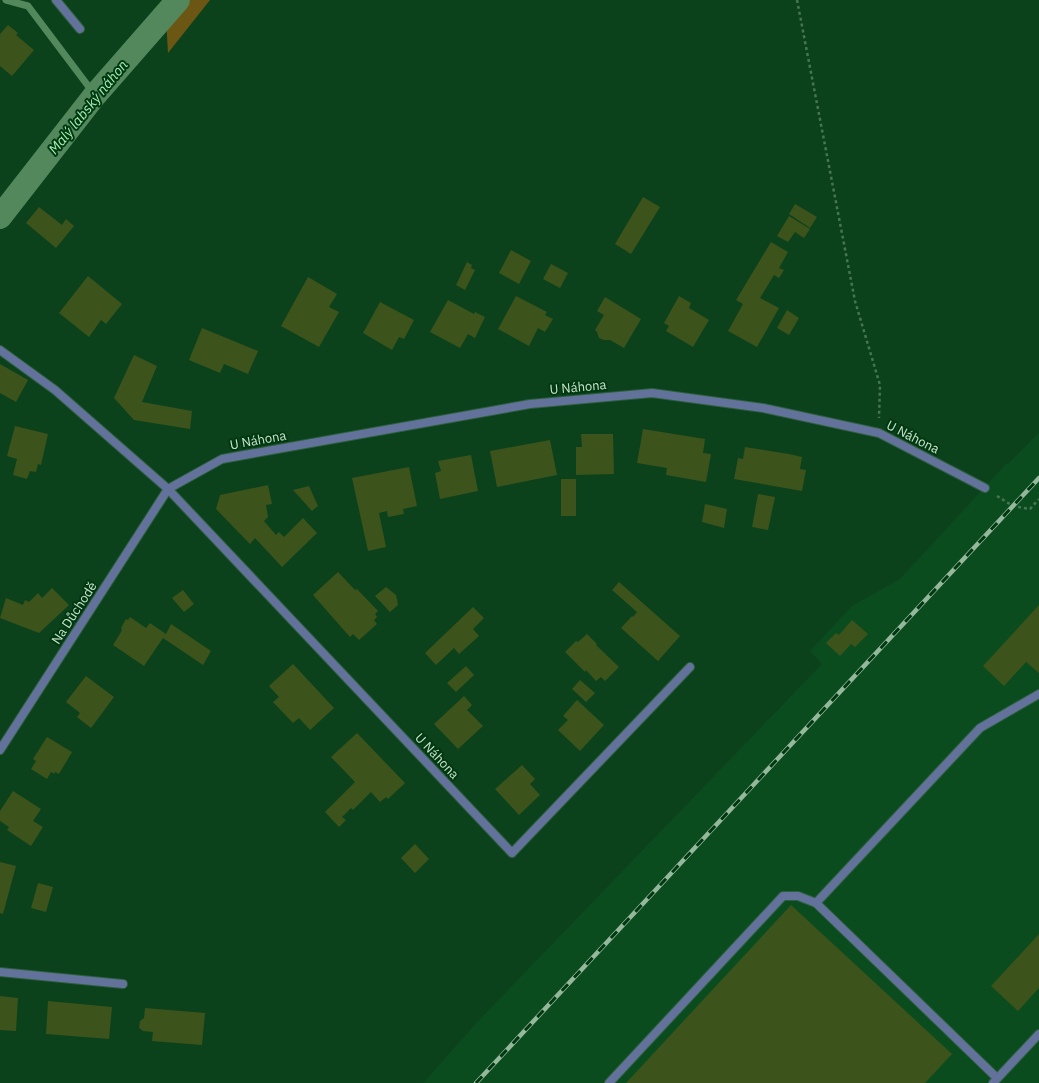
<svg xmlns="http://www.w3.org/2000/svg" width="1039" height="1083" font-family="'IBM Plex Sans',sans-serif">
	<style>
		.built { fill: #0b4c1f }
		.green { fill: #6c5614 }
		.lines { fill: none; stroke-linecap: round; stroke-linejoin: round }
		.stream { stroke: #53875c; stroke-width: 7 }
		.canal { stroke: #53875c; stroke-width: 24 }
		.building { fill: #3c531b }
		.lane-casing { stroke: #2d5f3c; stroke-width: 10 }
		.street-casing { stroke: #2d5f3c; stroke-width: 10 }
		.path { stroke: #477554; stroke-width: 2.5; stroke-dasharray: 3 3; stroke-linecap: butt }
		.lane { stroke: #63729b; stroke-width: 8 }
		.street { stroke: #63729b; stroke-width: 8 }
		.rail-casing { stroke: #95b89c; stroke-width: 4.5 }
		.rail { stroke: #003811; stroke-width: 3; stroke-dasharray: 9; stroke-linecap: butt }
		.labels { text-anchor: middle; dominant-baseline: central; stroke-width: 4; stroke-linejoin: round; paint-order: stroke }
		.street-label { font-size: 13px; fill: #c9e4cc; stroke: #003811 }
		.water-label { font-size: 14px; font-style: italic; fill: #a4f1b1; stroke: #003811 }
	</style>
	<rect width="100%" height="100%" fill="#0b421c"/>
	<path class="built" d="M1039 433V1083H423L481 1018 822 664 810 651 852 606 900 579 1006 464H1008Z"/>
	<path class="green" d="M165 0H210L168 53Z"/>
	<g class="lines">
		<path class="stream" d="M6 0 28 6 95 95"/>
		<path class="canal" d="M0 217 95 95 178 0"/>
	</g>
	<g class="building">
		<path d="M8 25 18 33 16 35 34 50 12 76 0 66V34Z"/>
		<path d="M643 197 660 207 631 254 615 244Z"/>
		<path d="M795 204 817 217 810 228 789 214Z"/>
		<path d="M39 207 62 225 66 219 74 226 56 248 26 223Z"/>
		<path d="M789 216 810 229 804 238 795 232 788 242 777 236Z"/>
		<path d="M771 242 788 252 779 268 784 270 779 278 774 275 760 298 779 308 757 347 728 331 743 304 736 300Z"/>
		<path d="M511 250 531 261 519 284 499 273Z"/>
		<path d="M467 262 472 265 471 268 475 270 465 290 456 285Z"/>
		<path d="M551 264 568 273 560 288 543 279Z"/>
		<path d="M88 276 122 304 106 324 101 320 89 337 59 313Z"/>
		<path d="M308 277 337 294 329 307 339 312 319 347 281 326Z"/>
		<path d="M516 296 547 312 545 315 553 319 545 332 538 328 529 346 498 329Z"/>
		<path d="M679 296 691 303 689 308 709 320 693 347 666 331 669 326 664 323Z"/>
		<path d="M605 297 641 319 624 348 610 340H604L599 338 597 332 595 330 604 315 597 311Z"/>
		<path d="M448 300 474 314 475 312 485 317 475 338 468 334 460 348 430 332Z"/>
		<path d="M380 302 414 320 404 339 399 337 392 350 363 333Z"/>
		<path d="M787 310 799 318 789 335 777 328Z"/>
		<path d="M202 328 258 351 248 374 224 364 220 373 189 360Z"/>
		<path d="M134 355 157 366 142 402 192 411 190 429 134 420 114 398Z"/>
		<path d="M0 364 28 380 16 402 0 393Z"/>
		<path d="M15 426 48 434 41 465 38 464 36 472 30 471 27 479 13 475 17 459 7 456Z"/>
		<path d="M643 429 705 439 703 453 711 454 706 482 666 475 667 468 637 463Z"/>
		<path d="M581 434H613L614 474 576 475V447H582Z"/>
		<path d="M550 440 557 475 497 487 490 451Z"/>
		<path d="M745 447 789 454 802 457 800 469 806 470 802 491 734 479 738 458 743 459Z"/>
		<path d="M471 455 478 491 440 499 435 473 441 471 438 461Z"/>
		<path d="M409 467 417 506 403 509 404 514 388 517 387 511 379 513 386 547 368 551 352 478Z"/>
		<rect x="561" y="479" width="15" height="37"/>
		<path d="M268 485 272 504 266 505 268 517 264 521 276 535 279 532 284 537 303 518 317 533 282 567 255 538 250 544 216 509 220 495Z"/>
		<path d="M309 486 318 506 312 511 293 490Z"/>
		<path d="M758 494 775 497 768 530 752 527Z"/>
		<path d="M705 504 727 509 724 528 702 522Z"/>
		<path d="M338 572 355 590 357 589 378 611 375 614 377 617 374 620 377 624 359 640 353 634 350 637 313 595Z"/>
		<path d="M619 582 680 636 658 661 621 628 632 616 633 617 637 612 612 590Z"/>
		<path d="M386 587 396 595 398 605 390 612 375 596Z"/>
		<path d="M52 588 69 605 39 633 0 618 6 598 23 605 25 600 29 602 38 593 42 598Z"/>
		<path d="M183 590 194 604 184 612 172 598Z"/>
		<path d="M1039 605V673L1026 662 1004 686 983 666Z"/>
		<path d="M473 607 484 618 473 629 479 636 459 654 454 648 436 665 425 653Z"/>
		<path d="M130 617 146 628 150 623 166 634 171 624 211 651 203 665 163 638 144 666 113 645 121 632 122 629 121 628 126 619 128 620Z"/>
		<path d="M852 620 868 634 855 647 851 644 840 656 826 643 836 633 839 635Z"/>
		<path d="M587 634 597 644 596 645 619 667 605 681 601 677 596 681 586 670 585 672 565 652 576 641 578 642Z"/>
		<path d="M293 664 334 708 310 730 299 718 293 723 273 702 279 697 269 686Z"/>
		<path d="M466 666 474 675 456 692 447 683Z"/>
		<path d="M86 676 114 697 91 728 77 717 80 713 66 702Z"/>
		<path d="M580 680 595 693 586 702 572 689Z"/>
		<path d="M464 696 472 705 467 710 483 726 458 749 434 724Z"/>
		<path d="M577 700 604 725 580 751 558 730 568 720 563 716Z"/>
		<path d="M357 733 405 783 388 799 386 797 380 802 371 792 353 810 351 808 342 817 346 820 339 827 325 812 355 782 331 757Z"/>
		<path d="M47 737 72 752 59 774 55 772 54 774 51 772 47 779 31 769 36 761 33 759Z"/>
		<path d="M522 765 535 779 530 784 540 795 519 815 495 789Z"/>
		<path d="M13 791 41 809 33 821 43 827 31 846 7 830 9 827 0 821V811Z"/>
		<path d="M415 844 429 859 415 873 401 858Z"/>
		<path d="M0 862 16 866 3 914 0 913Z"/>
		<path d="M38 883 53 887 46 912 31 908Z"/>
		<path d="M791 905 952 1054 925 1083H626Z"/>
		<path d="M1039 934V988L1018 1011 991 986Z"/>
		<path d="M0 996 18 998 16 1031 0 1030Z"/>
		<path d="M48 1001 112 1007 109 1039 46 1034Z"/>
		<path d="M145 1008 205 1013 202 1045 152 1041 153 1032 143 1031 139 1028 140 1021 144 1018Z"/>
	</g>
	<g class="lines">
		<defs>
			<g id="lane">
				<path d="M816 903 980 728 1039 694"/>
				<path d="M609 1083 783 896H798L816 903 997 1078"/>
				<path d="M993 1083 1039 1034"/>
			</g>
			<g id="street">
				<path d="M56 0 80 29"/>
				<path d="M0 350 55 390 168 489 512 853 690 667"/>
				<path d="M0 750 168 489 222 459 530 404 652 393 763 408 879 433 985 488"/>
				<path d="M0 972 123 984"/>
			</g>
		</defs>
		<use href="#lane" class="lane-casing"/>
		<use href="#street" class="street-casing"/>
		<g class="path">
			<path d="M797 0 855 301 880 385 879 418"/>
			<path d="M997 496 1013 506 1030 509 1039 499"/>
		</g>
		<use href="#lane" class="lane"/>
		<use href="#street" class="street"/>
		<defs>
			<path id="rail" d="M476 1083 1039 478"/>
		</defs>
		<use href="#rail" class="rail-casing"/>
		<use href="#rail" class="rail"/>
	</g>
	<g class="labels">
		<g class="street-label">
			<text transform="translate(578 387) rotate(-5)">U Náhona</text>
			<text transform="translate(913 437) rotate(27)">U Náhona</text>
			<text transform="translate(258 440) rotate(-10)">U Náhona</text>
			<text transform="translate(74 613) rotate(-57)">Na Důchodě</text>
			<text transform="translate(437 756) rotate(47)">U Náhona</text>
		</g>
		<g class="water-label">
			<text transform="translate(88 107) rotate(-51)">Malý labský náhon</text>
		</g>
	</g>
</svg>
